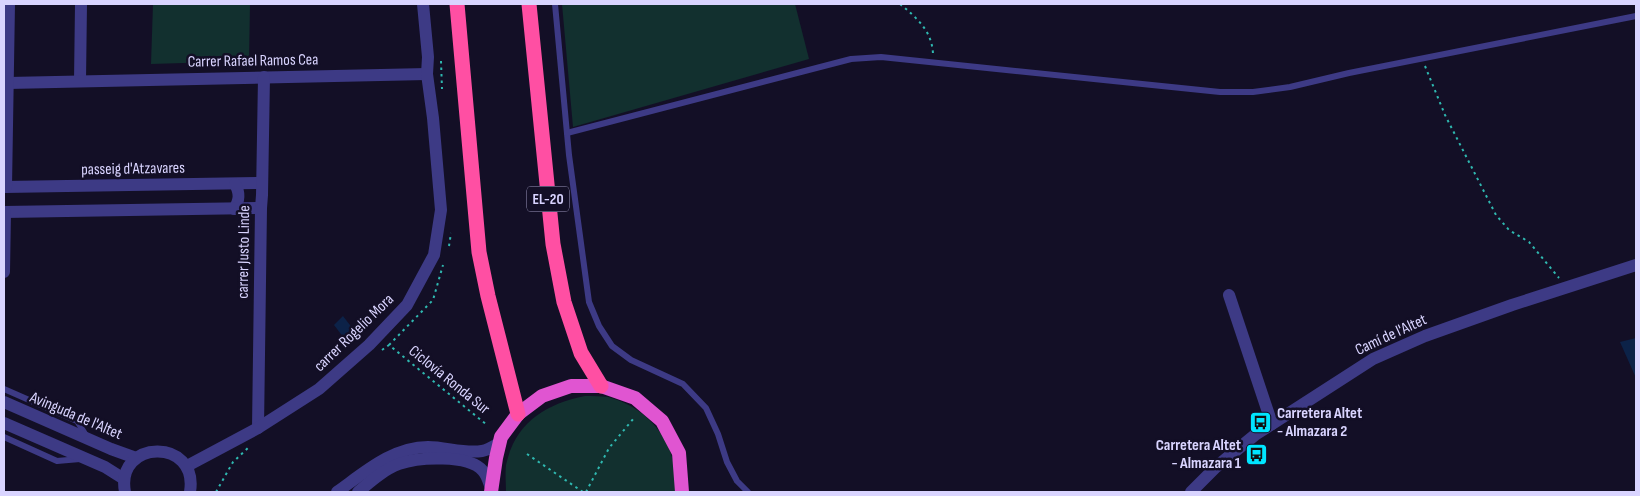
<svg xmlns="http://www.w3.org/2000/svg" width="1640" height="496" font-family="'Sofia Sans Condensed',sans-serif">
	<style>
		.green { fill: #12302f }
		.water { fill: #0c2248 }
		.lines { fill: none; stroke-linecap: round; stroke-linejoin: round }
		.path { stroke: #2fb8b0; stroke-width: 2; stroke-dasharray: 2.5 4; stroke-linecap: butt }
		.service { stroke: #3d3a85; stroke-width: 6 }
		.minor { stroke: #3d3a85; stroke-width: 12 }
		.trunk { stroke: #e055d1; stroke-width: 14 }
		.motorway { stroke: #ff4fa3; stroke-width: 15 }
		.labels { text-anchor: middle; dominant-baseline: central; stroke-width: 5; stroke-linejoin: round; paint-order: stroke }
		.shield { fill: #130f26; stroke: #9e99be; stroke-width: 1 }
		.shield-label { font-size: 15px; font-weight: bold; fill: #d9d4ff }
		.street-label { font-size: 16px; fill: #d9d4ff; stroke: #130f26 }
		.poi-label { font-size: 16px; font-weight: bold; fill: #d9d4ff; stroke: #130f26; text-anchor: start }
	</style>
	<rect width="100%" height="100%" fill="#130f26"/>
	<g class="green">
		<path d="M153 4H250L249 61 151 64Z"/>
		<path d="M562 4H795L809 59 573 127Z"/>
		<path d="M585 396C592 396 601 396 608 397 643 406 669 433 675 469 676 476 675 485 675 492H506C506 484 505 474 506 465 515 423 545 404 585 396Z"/>
	</g>
	<g class="water">
		<path d="M343 316 356 333 347 342 334 325Z"/>
		<path d="M1636 338V378L1620 342Z"/>
	</g>
	<g class="lines">
		<g class="path">
			<path d="M900 4C917 18 932 31 933 54"/>
			<path d="M441 61 442 89"/>
			<path d="M1425 66 1445 115 1496 215 1509 230 1529 242 1559 278"/>
			<path d="M449 246 451 233"/>
			<path d="M389 345 433 300 443 265"/>
			<path d="M382 350 389 345 487 425"/>
			<path d="M527 454 583 492"/>
			<path d="M216 492 233 462 248 448"/>
			<path d="M586 492 609 448 634 418"/>
		</g>
		<g class="service">
			<path d="M555 4 569 155 589 302 599 326 612 346 631 360 683 384 706 408 718 434 727 462 737 481 748 492"/>
			<path d="M567 133 851 59 881 57 1220 92H1253L1290 87 1349 73 1636 16"/>
			<path d="M4 389 77 421 87 437"/>
			<path d="M4 437 57 461 80 459"/>
		</g>
		<g class="minor">
			<path d="M80 81 81 4"/>
			<path d="M8 83 427 74"/>
			<path d="M4 187 262 183"/>
			<path d="M6 187 9 4"/>
			<path d="M234 209C240 200 240 193 235 184"/>
			<path d="M4 212 261 208"/>
			<path d="M4 272 5 212"/>
			<path d="M1229 295 1272 424"/>
			<path d="M4 402 111 449 136 458"/>
			<path d="M4 423 105 467 124 479"/>
			<path d="M258 428 261 208 262 195 264 77"/>
			<path d="M187 466 258 428 319 389 369 345 407 305 434 255 441 210 433 118 427 74 428 57 423 4"/>
			<path d="M125 492C115 439 199 437 190 492"/>
			<path d="M337 492C365 472 393 447 428 447 446 447 464 454 482 451 488 450 494 446 499 443"/>
			<path d="M358 492C370 482 383 470 399 464 418 457 469 454 483 471 487 475 489 483 491 488"/>
			<path d="M1191 492 1216 467 1255 435 1373 359 1425 336 1512 305 1636 265"/>
		</g>
		<path class="trunk" d="M491 492 496 458 501 437 518 414 542 396 571 386H601L635 398 662 421 679 453 682 492"/>
		<g class="motorway">
			<path d="M457 4 479 252 488 296 518 414"/>
			<path d="M529 4 553 244 564 302 581 353 601 386"/>
		</g>
	</g>
	<defs>
		<symbol id="bus-square" viewBox="-11 -11 22 22"><rect x="-9" y="-9" width="18" height="18" rx="4" fill="#00e5ff" stroke="#130f26"/><path d="M-5-6H5V4H4V6H2V4H-2V6H-4V4H-5ZM-3.5-4V0h7V-4ZM-3.5 1.2v1.5H-2V1.2ZM2 1.2v1.5H3.5V1.2Z" fill="#111"/></symbol>
	</defs>
	<g fill-rule="evenodd">
		<use href="#bus-square" x="1248" y="410" width="25" height="25"/>
		<use href="#bus-square" x="1244" y="442" width="25" height="25"/>
	</g>
	<g class="labels">
		<rect class="shield" x="527" y="186.5" width="42" height="25" rx="4"/>
		<g class="shield-label">
			<text x="548" y="199">EL-20</text>
		</g>
		<g class="street-label">
			<text transform="translate(253 61) rotate(-1)">Carrer Rafael Ramos Cea</text>
			<text transform="translate(133 169) rotate(-1)">passeig d'Atzavares</text>
			<text transform="translate(244 252) rotate(-89)">carrer Justo Linde</text>
			<text transform="translate(354 333) rotate(-44)">carrer Rogelio Mora</text>
			<text transform="translate(1391 335) rotate(-25)">Camí de l'Altet</text>
			<text transform="translate(449 380) rotate(39)">Ciclovía Ronda Sur</text>
			<text transform="translate(76 416) rotate(23)">Avinguda de l'Altet</text>
		</g>
		<g class="poi-label">
			<text x="1277" y="413">Carretera Altet<tspan x="1277" dy="18">- Almazara 2</tspan></text>
			<text x="1241" y="445" text-anchor="end">Carretera Altet<tspan x="1241" dy="18">- Almazara 1</tspan></text>
		</g>
	</g>
	<rect width="1640" height="496" fill="none" stroke="#d9d4ff" stroke-width="10"/>
</svg>
